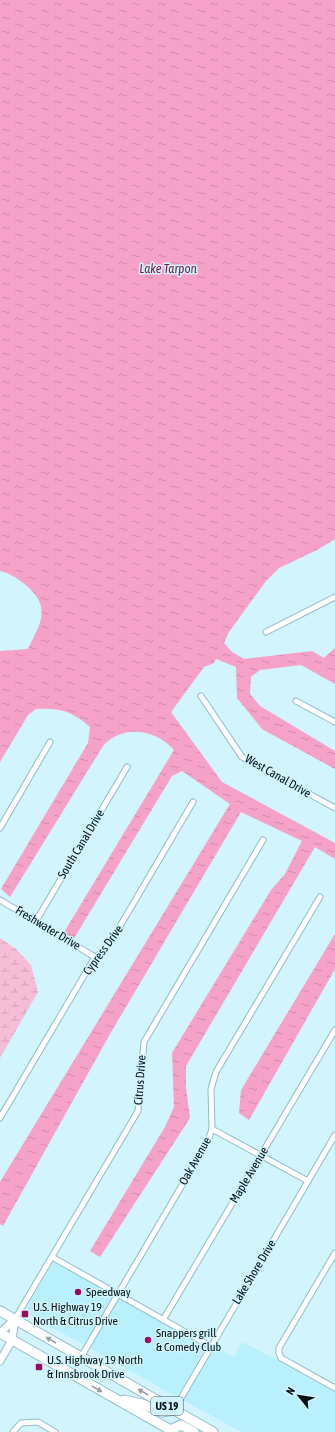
<svg xmlns="http://www.w3.org/2000/svg" width="335" height="1432" font-family="'Asap Condensed',sans-serif">
	<style>
		.built { fill: #b9f0fd }
		.wetland { fill: url(#wetland-marsh) }
		.water { fill: url(#water-ripples) }
		.lines { fill: none; stroke-linecap: round; stroke-linejoin: round }
		.street-casing { stroke: #91bcc7; stroke-width: 7 }
		.secondary-casing { stroke: #91bcc7; stroke-width: 9 }
		.highway-casing { stroke: #91bcc7; stroke-width: 11 }
		.street { stroke: #fff; stroke-width: 5 }
		.secondary { stroke: #fff; stroke-width: 7 }
		.highway { stroke: #fff; stroke-width: 9 }
		.oneway { fill: #9aa1a2 }
		.poi-dot { fill: #970c61; stroke: #d1f4fd; stroke-width: 1.5 }
		.labels { text-anchor: middle; dominant-baseline: central; stroke-width: 3; stroke-linejoin: round; paint-order: stroke }
		.shield { fill: #d1f4fd; stroke: #41565b; stroke-width: 1 }
		.shield-label { font-size: 11px; font-weight: bold; fill: #031316 }
		.street-label { font-size: 12px; fill: #031316; stroke: #d1f4fd }
		.poi-label { font-size: 12px; fill: #031316; stroke: #d1f4fd; text-anchor: start }
		.water-label { font-size: 13px; font-style: italic; fill: #79184f; stroke: #d1f4fd }
	</style>
	<defs>
		<pattern id="wetland-marsh" width="20" height="14" patternUnits="userSpaceOnUse"><rect width="20" height="14" fill="#f6bed6"/><path d="M1 5h8M5 5V1M11 12h8M15 12V8" fill="none" stroke="#d1a2b7"/></pattern>
		<pattern id="water-ripples" width="26" height="14" patternUnits="userSpaceOnUse"><rect width="26" height="14" fill="#f6a1c8"/><path d="M2 4q2-2 4 0t4 0M15 11q2-2 4 0t4 0" fill="none" stroke="#d18aab"/></pattern>
	</defs>
	<rect width="100%" height="100%" fill="#d1f4fd"/>
	<g class="built">
		<path d="M54 1261 114 1295 84 1345 24 1312Z"/>
		<path d="M119 1298 206 1347 177 1397 90 1348Z"/>
		<path d="M242 1342 335 1389V1432H241L183 1400 214 1345 234 1357Z"/>
	</g>
	<path class="wetland" d="M0 938 16 949 31 965 38 992 0 1058Z"/>
	<g class="water">
		<path d="M0 0H335V539L317 550 279 568 266 581 229 632 224 643 232 652 244 659 312 651 324 658 335 648V684L301 665 260 670 251 677 250 694 260 706 335 751V769L262 729 237 698 236 667 216 659 214 663 204 667 171 712 222 782 335 843V859L315 847 186 1066V1087L190 1118 100 1257 90 1251 165 1127 174 1107 172 1053 271 890 285 874 302 841 241 812 110 1034 3 1226 0 1224V1182L230 804 182 771 172 776 73 940 63 934 174 750C156 729 122 724 103 746L10 897 1 889 88 743 90 727C72 711 60 708 36 709L28 715 0 762V651L28 649C40 624 52 608 27 586 20 580 10 573 0 571Z"/>
		<path d="M335 934V969L249 1120 239 1113 241 1090Z"/>
	</g>
	<g class="lines">
		<defs>
			<g id="street">
				<path d="M266 632 335 597"/>
				<path d="M201 696 242 757 335 808"/>
				<path d="M296 701 335 722"/>
				<path d="M0 828 50 742"/>
				<path d="M0 900 95 957"/>
				<path d="M36 921 127 767"/>
				<path d="M0 1118 95 957 103 952 113 938 193 802"/>
				<path d="M212 1129 308 1181"/>
				<path d="M335 1253 279 1348V1353L281 1358 335 1388"/>
				<path d="M52 1257 210 1346"/>
				<path d="M15 1319 138 1111 144 1042 263 840"/>
				<path d="M163 1320 335 1030"/>
				<path d="M81 1357 208 1141 212 1129 211 1089 216 1072 320 897"/>
				<path d="M174 1410 335 1135"/>
				<path d="M13 1432 21 1423 38 1422 55 1432"/>
			</g>
			<g id="secondary">
				<path d="M0 1333 15 1319"/>
				<path d="M0 1361 12 1340 15 1319"/>
			</g>
			<g id="highway">
				<path d="M0 1311 213 1432"/>
				<path d="M0 1333 174 1432"/>
				<path d="M124 1400 142 1404 162 1412 174 1410"/>
				<path d="M170 1430 181 1425 194 1432"/>
			</g>
		</defs>
		<use href="#street" class="street-casing"/>
		<use href="#secondary" class="secondary-casing"/>
		<use href="#highway" class="highway-casing"/>
		<use href="#street" class="street"/>
		<use href="#secondary" class="secondary"/>
		<use href="#highway" class="highway"/>
	</g>
	<defs><path id="oneway-solid" d="M-6-.8H1V-3.2L6.5 0L1 3.2V.8H-6Z"/></defs>
	<g class="oneway">
		<use href="#oneway-solid" transform="translate(51 1340) rotate(-150)"/>
		<use href="#oneway-solid" transform="translate(97 1389) rotate(30)"/>
		<use href="#oneway-solid" transform="translate(143 1392) rotate(-150)"/>
	</g>
	<g class="poi-dot">
		<circle cx="78" cy="1292" r="4"/>
		<rect x="21" y="1310" width="8" height="8" rx="2"/>
		<circle cx="148" cy="1340" r="4"/>
		<rect x="35" y="1363" width="8" height="8" rx="2"/>
	</g>
	<g class="labels">
		<rect class="shield" x="151" y="1397" width="32" height="18" rx="3"/>
		<g class="shield-label">
			<text x="167" y="1406">US 19</text>
		</g>
		<g class="street-label">
			<text transform="translate(278 776) rotate(30)">West Canal Drive</text>
			<text transform="translate(81 844) rotate(-59)">South Canal Drive</text>
			<text transform="translate(48 928) rotate(31)">Freshwater Drive</text>
			<text transform="translate(103 950) rotate(-54)">Cypress Drive</text>
			<text transform="translate(140 1080) rotate(-86)">Citrus Drive</text>
			<text transform="translate(195 1161) rotate(-61)">Oak Avenue</text>
			<text transform="translate(249 1175) rotate(-59)">Maple Avenue</text>
			<text transform="translate(254 1272) rotate(-59)">Lake Shore Drive</text>
		</g>
		<g class="poi-label">
			<text x="86" y="1292">Speedway</text>
			<text x="33" y="1307">U.S. Highway 19<tspan x="33" dy="14">North &amp; Citrus Drive</tspan></text>
			<text x="156" y="1333">Snappers grill<tspan x="156" dy="14">&amp; Comedy Club</tspan></text>
			<text x="47" y="1360">U.S. Highway 19 North<tspan x="47" dy="14">&amp; Innsbrook Drive</tspan></text>
		</g>
		<g class="water-label">
			<text x="168" y="268">Lake Tarpon</text>
		</g>
	</g>
	<g transform="translate(299 1396) rotate(300)" stroke="#d1f4fd" stroke-width="3" paint-order="stroke">
	<path d="M0-3L7 15L0 10L-7 15Z" fill="#031316"/>
	<text y="-6" font-size="11" font-weight="bold" text-anchor="middle" fill="#031316">N</text>
	</g>
</svg>
